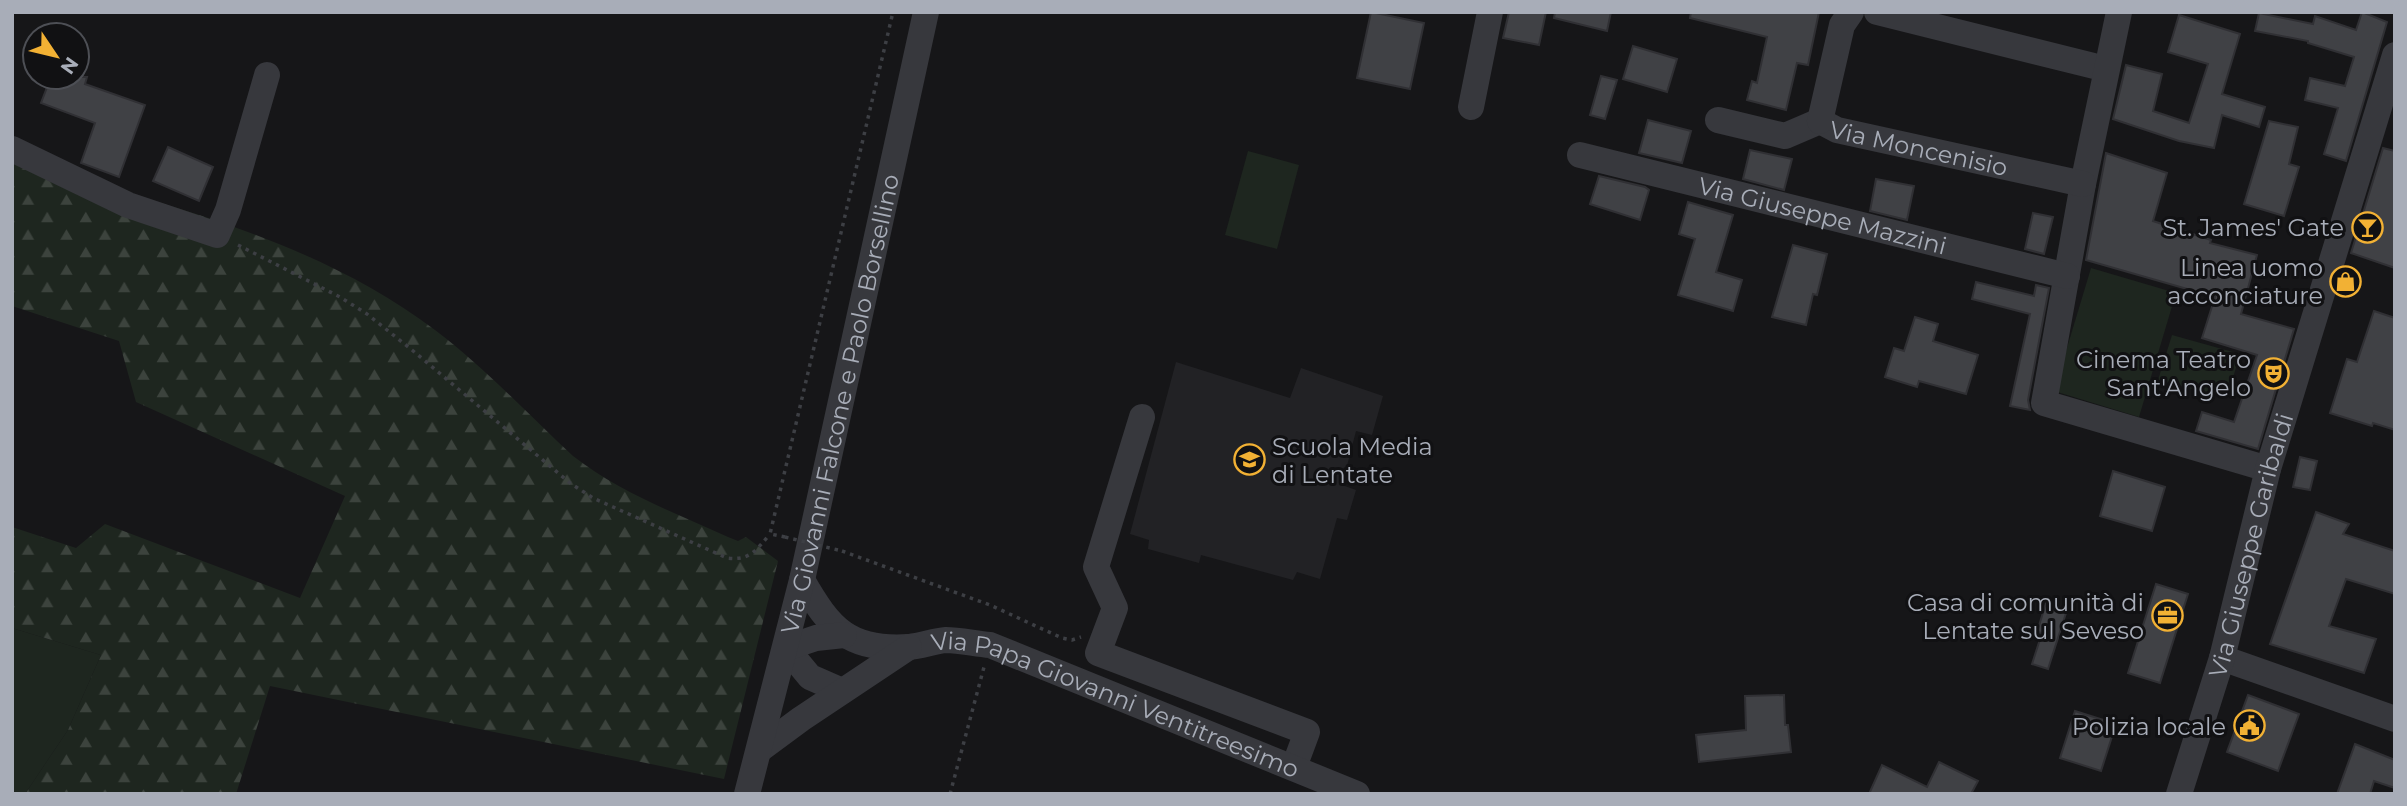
<svg xmlns="http://www.w3.org/2000/svg" width="2407" height="806" font-family="Montserrat,sans-serif">
	<style>
		.built { fill: #222225 }
		.grass { fill: #1e261f }
		.forest { fill: url(#forest-firs) }
		.building { fill: #404145; stroke: #303034; stroke-width: 2 }
		.lines { fill: none; stroke-linecap: round; stroke-linejoin: round }
		.path { stroke: #3d3f44; stroke-width: 3.5; stroke-dasharray: 3.5 5; stroke-linecap: butt }
		.minor { stroke: #37383d; stroke-width: 26 }
		.path-bridge { stroke: #3d3f44; stroke-width: 3.5; stroke-dasharray: 3.5 5; stroke-linecap: butt }
		.labels { text-anchor: middle; dominant-baseline: central; stroke-width: 6; stroke-linejoin: round; paint-order: stroke }
		.street-label { font-size: 24px; fill: #a8adb8; stroke: #111113 }
		.poi-label { font-size: 24px; fill: #a8adb8; stroke: #111113; text-anchor: end }
	</style>
	<defs>
		<pattern id="forest-firs" width="22" height="20" patternUnits="userSpaceOnUse" patternTransform="scale(1.75)"><rect width="22" height="20" fill="#1e261f"/><path d="M5 1l3.5 6h-7zM16 11l3.5 6h-7z" fill="#3c433d"/></pattern>
	</defs>
	<rect width="100%" height="100%" fill="#161618"/>
	<path class="built" d="M1176 362 1290 398 1301 368 1383 396 1372 435 1356 431 1342 485 1356 490 1347 520 1337 518 1320 579 1297 572 1293 580 1201 555 1199 563 1148 549 1149 540 1130 534Z"/>
	<g class="grass">
		<path d="M1248 151 1299 165 1277 249 1225 235Z"/>
		<path d="M2091 268 2176 293 2139 417 2054 391Z"/>
		<path d="M2172 335 2240 354 2227 398 2158 380Z"/>
		<path d="M12 628 101 655 68 730 25 794H12Z"/>
	</g>
	<path class="forest" d="M12 159C157 203 312 237 435 330 484 367 528 414 573 456 619 492 675 513 728 537L738 541 746 537 778 561 724 779 270 686 236 794H25L68 730 101 655 12 628V527L76 548 105 524 300 598 345 496 136 402 119 341 12 306Z"/>
	<g class="building">
		<path d="M1371 12 1424 23 1410 89 1357 78Z"/>
		<path d="M1509 12H1546L1539 45 1503 38Z"/>
		<path d="M1555 12H1611L1607 31 1554 18Z"/>
		<path d="M1691 12H1819L1808 65 1797 63 1786 110 1747 100 1752 81 1757 83 1767 37 1690 18Z"/>
		<path d="M2362 12 2387 22 2346 161 2324 154 2338 108 2305 100 2310 78 2345 86 2354 57 2308 43V41L2255 31 2259 13 2313 24 2315 16 2356 30Z"/>
		<path d="M2179 15 2240 34 2222 94 2265 107 2259 127 2222 115 2214 148 2179 141 2113 119 2126 65 2162 74 2153 111 2189 123 2208 64 2168 52Z"/>
		<path d="M1633 46 1677 59 1667 92 1623 79Z"/>
		<path d="M1601 76 1617 80 1605 119 1590 115Z"/>
		<path d="M51 77H87L85 84 145 105 119 177 81 163 95 123 41 103Z"/>
		<path d="M1648 120 1691 131 1682 163 1639 153Z"/>
		<path d="M2269 121 2298 127 2289 164 2299 167 2284 216 2244 204Z"/>
		<path d="M168 147 213 167 199 201 153 181Z"/>
		<path d="M2383 148 2395 151V268L2351 253Z"/>
		<path d="M1750 150 1792 159 1784 190 1743 179Z"/>
		<path d="M2106 153 2167 173 2153 221 2211 240 2210 243 2257 255 2241 314 2294 329 2258 449 2196 431 2202 412 2234 422 2257 355 2202 338 2215 297 2086 260Z"/>
		<path d="M1599 176 1645 187 1649 190 1640 220 1590 204Z"/>
		<path d="M1876 179 1914 186 1907 220 1870 211Z"/>
		<path d="M1688 202 1733 215 1716 272 1742 280 1733 311 1678 295 1695 239 1679 234Z"/>
		<path d="M2033 213 2053 217 2044 254 2025 249Z"/>
		<path d="M1793 245 1827 254 1817 295 1813 294 1806 325 1772 317Z"/>
		<path d="M1976 282 2034 296 2036 285 2049 288 2028 400 2030 410 2010 406 2030 314 1972 299Z"/>
		<path d="M2374 311 2395 318V430L2373 423 2372 426 2330 413 2347 359 2357 362Z"/>
		<path d="M1915 317 1938 324 1933 341 1978 355 1966 394 1919 381 1917 387 1885 377 1894 348 1904 351Z"/>
		<path d="M2300 457 2317 461 2310 490 2293 487Z"/>
		<path d="M2113 471 2165 487 2152 531 2100 516Z"/>
		<path d="M2316 512 2349 524 2343 534 2395 551V594L2346 579 2329 626 2376 639 2364 673 2270 644Z"/>
		<path d="M2156 584 2188 594 2160 683 2128 673Z"/>
		<path d="M2046 603 2067 610 2048 669 2032 664 2042 633 2037 632Z"/>
		<path d="M1784 695 1785 725H1788L1791 752 1699 762 1696 735 1746 730 1745 696Z"/>
		<path d="M2248 695 2299 714 2278 771 2227 752Z"/>
		<path d="M2075 711 2116 724 2101 771 2060 758Z"/>
		<path d="M2355 744 2395 760V788L2374 781 2370 794H2337Z"/>
		<path d="M1939 762 1978 781 1971 794H1869L1882 765 1927 787Z"/>
	</g>
	<g class="lines">
		<g class="path">
			<path d="M238 245 340 297 367 314 412 350 570 483 593 498 727 558C750 561 756 550 770 534"/>
			<path d="M785 537 770 534 893 12"/>
			<path d="M842 551 990 605 1062 638 1072 640 1081 637"/>
			<path d="M950 794 984 667"/>
		</g>
		<g class="minor">
			<path d="M1877 12 2106 69"/>
			<path d="M2119 12 2083 184 2044 403 2268 469"/>
			<path d="M1471 107 1490 12"/>
			<path d="M1718 120 1785 136 1820 121"/>
			<path id="s1" d="M1820 121 1837 130 2083 184"/>
			<path d="M1820 121 1842 25 1851 12"/>
			<path d="M12 149 128 205 217 235 228 210 267 75"/>
			<path id="s2" d="M1580 155 2067 276"/>
			<path d="M1142 417 1096 567 1115 608 1098 653 1307 732 1294 767"/>
			<path id="s3" d="M802 580C830 629 849 651 909 647 921 646 934 641 946 640 960 640 976 644 990 645L1357 794"/>
			<path d="M786 648 810 677 842 691"/>
			<path d="M786 648 816 638 844 635"/>
			<path d="M2222 658 2395 719"/>
			<path d="M759 750 801 719 909 647"/>
			<path id="s4" d="M747 794 802 580 926 12"/>
			<path id="s5" d="M2179 794 2222 658 2268 469 2395 55"/>
		</g>
		<path class="path-bridge" d="M785 537 842 551"/>
	</g>
	<defs>
		<symbol id="bar-ring" viewBox="-11 -11 22 22"><circle r="9.5" fill="#111113" stroke="#f2b134" stroke-width="1.5"/><path d="M-6-5H6L.8 .8V4.5H3.5V6h-7V4.5H-.8V.8Z" fill="#f2b134"/></symbol>
		<symbol id="shop-ring" viewBox="-11 -11 22 22"><circle r="9.5" fill="#111113" stroke="#f2b134" stroke-width="1.5"/><path d="M-5-2.5h2.3a2.7 3.5 0 0 1 5.4 0H5L5.5 6h-11ZM-1.5-2.5h3a1.5 2.3 0 0 0-3 0Z" fill="#f2b134"/></symbol>
		<symbol id="theatre-ring" viewBox="-11 -11 22 22"><circle r="9.5" fill="#111113" stroke="#f2b134" stroke-width="1.5"/><path d="M-5-5.5Q0-4 5-5.5V0Q5 5 0 6Q-5 5-5 0ZM-3.3-2.5H-1v1.5H-3.3ZM1-2.5H3.3v1.5H1ZM-2.8 1Q0 5.5 2.8 1Z" fill="#f2b134"/></symbol>
		<symbol id="school-ring" viewBox="-11 -11 22 22"><circle r="9.5" fill="#111113" stroke="#f2b134" stroke-width="1.5"/><path d="M0-5L7-2L0 1L-7-2ZM-4 1L0 2.5L4 1V4Q0 6-4 4Z" fill="#f2b134"/></symbol>
		<symbol id="office-ring" viewBox="-11 -11 22 22"><circle r="9.5" fill="#111113" stroke="#f2b134" stroke-width="1.5"/><path d="M-6-3h4V-5.5h4V-3h4V5H-6ZM-1-4.5V-3h2v-1.5ZM-6 0V1H6V0Z" fill="#f2b134"/></symbol>
		<symbol id="civic-ring" viewBox="-11 -11 22 22"><circle r="9.5" fill="#111113" stroke="#f2b134" stroke-width="1.5"/><path d="M-.6-6.5H3V-4.5H.6V-3L4-1V1h2V6H-6V1h2V-1L-.6-3ZM-1.2 2.5V6h2.4V2.5Z" fill="#f2b134"/></symbol>
	</defs>
	<g fill-rule="evenodd">
		<use href="#bar-ring" x="2350" y="210" width="35" height="35"/>
		<use href="#shop-ring" x="2328" y="264" width="35" height="35"/>
		<use href="#theatre-ring" x="2256" y="356" width="35" height="35"/>
		<use href="#school-ring" x="1232" y="442" width="35" height="35"/>
		<use href="#office-ring" x="2150" y="598" width="35" height="35"/>
		<use href="#civic-ring" x="2232" y="708" width="35" height="35"/>
	</g>
	<g class="labels">
		<g class="street-label">
			<text stroke="none"><textPath href="#s1" startOffset="103">Via Moncenisio</textPath></text>
			<text stroke="none"><textPath href="#s2" startOffset="250">Via Giuseppe Mazzini</textPath></text>
			<text stroke="none"><textPath href="#s4" startOffset="401">Via Giovanni Falcone e Paolo Borsellino</textPath></text>
			<text stroke="none"><textPath href="#s5" startOffset="259">Via Giuseppe Garibaldi</textPath></text>
			<text stroke="none"><textPath href="#s3" startOffset="355">Via Papa Giovanni Ventitreesimo</textPath></text>
		</g>
		<g class="poi-label">
			<text x="2344" y="227">St. James' Gate</text>
			<text x="2323" y="267">Linea uomo<tspan x="2323" dy="28">acconciature</tspan></text>
			<text x="2251" y="359">Cinema Teatro<tspan x="2251" dy="28">Sant'Angelo</tspan></text>
			<text x="1272" y="446" text-anchor="start">Scuola Media<tspan x="1272" dy="28">di Lentate</tspan></text>
			<text x="2144" y="602">Casa di comunità di<tspan x="2144" dy="28">Lentate sul Seveso</tspan></text>
			<text x="2226" y="726">Polizia locale</text>
		</g>
	</g>
	<rect width="2407" height="806" fill="none" stroke="#a8adb8" stroke-width="28"/>
	<g transform="translate(56 56) rotate(125)"><circle r="33" fill="#111113" stroke="#4d4f55" stroke-width="2"/>
	<path d="M0-5L12 26L0 18L-12 26Z" fill="#f2b134"/>
	<text y="-10" font-size="19" font-weight="bold" text-anchor="middle" fill="#a8adb8">N</text>
	</g>
</svg>
